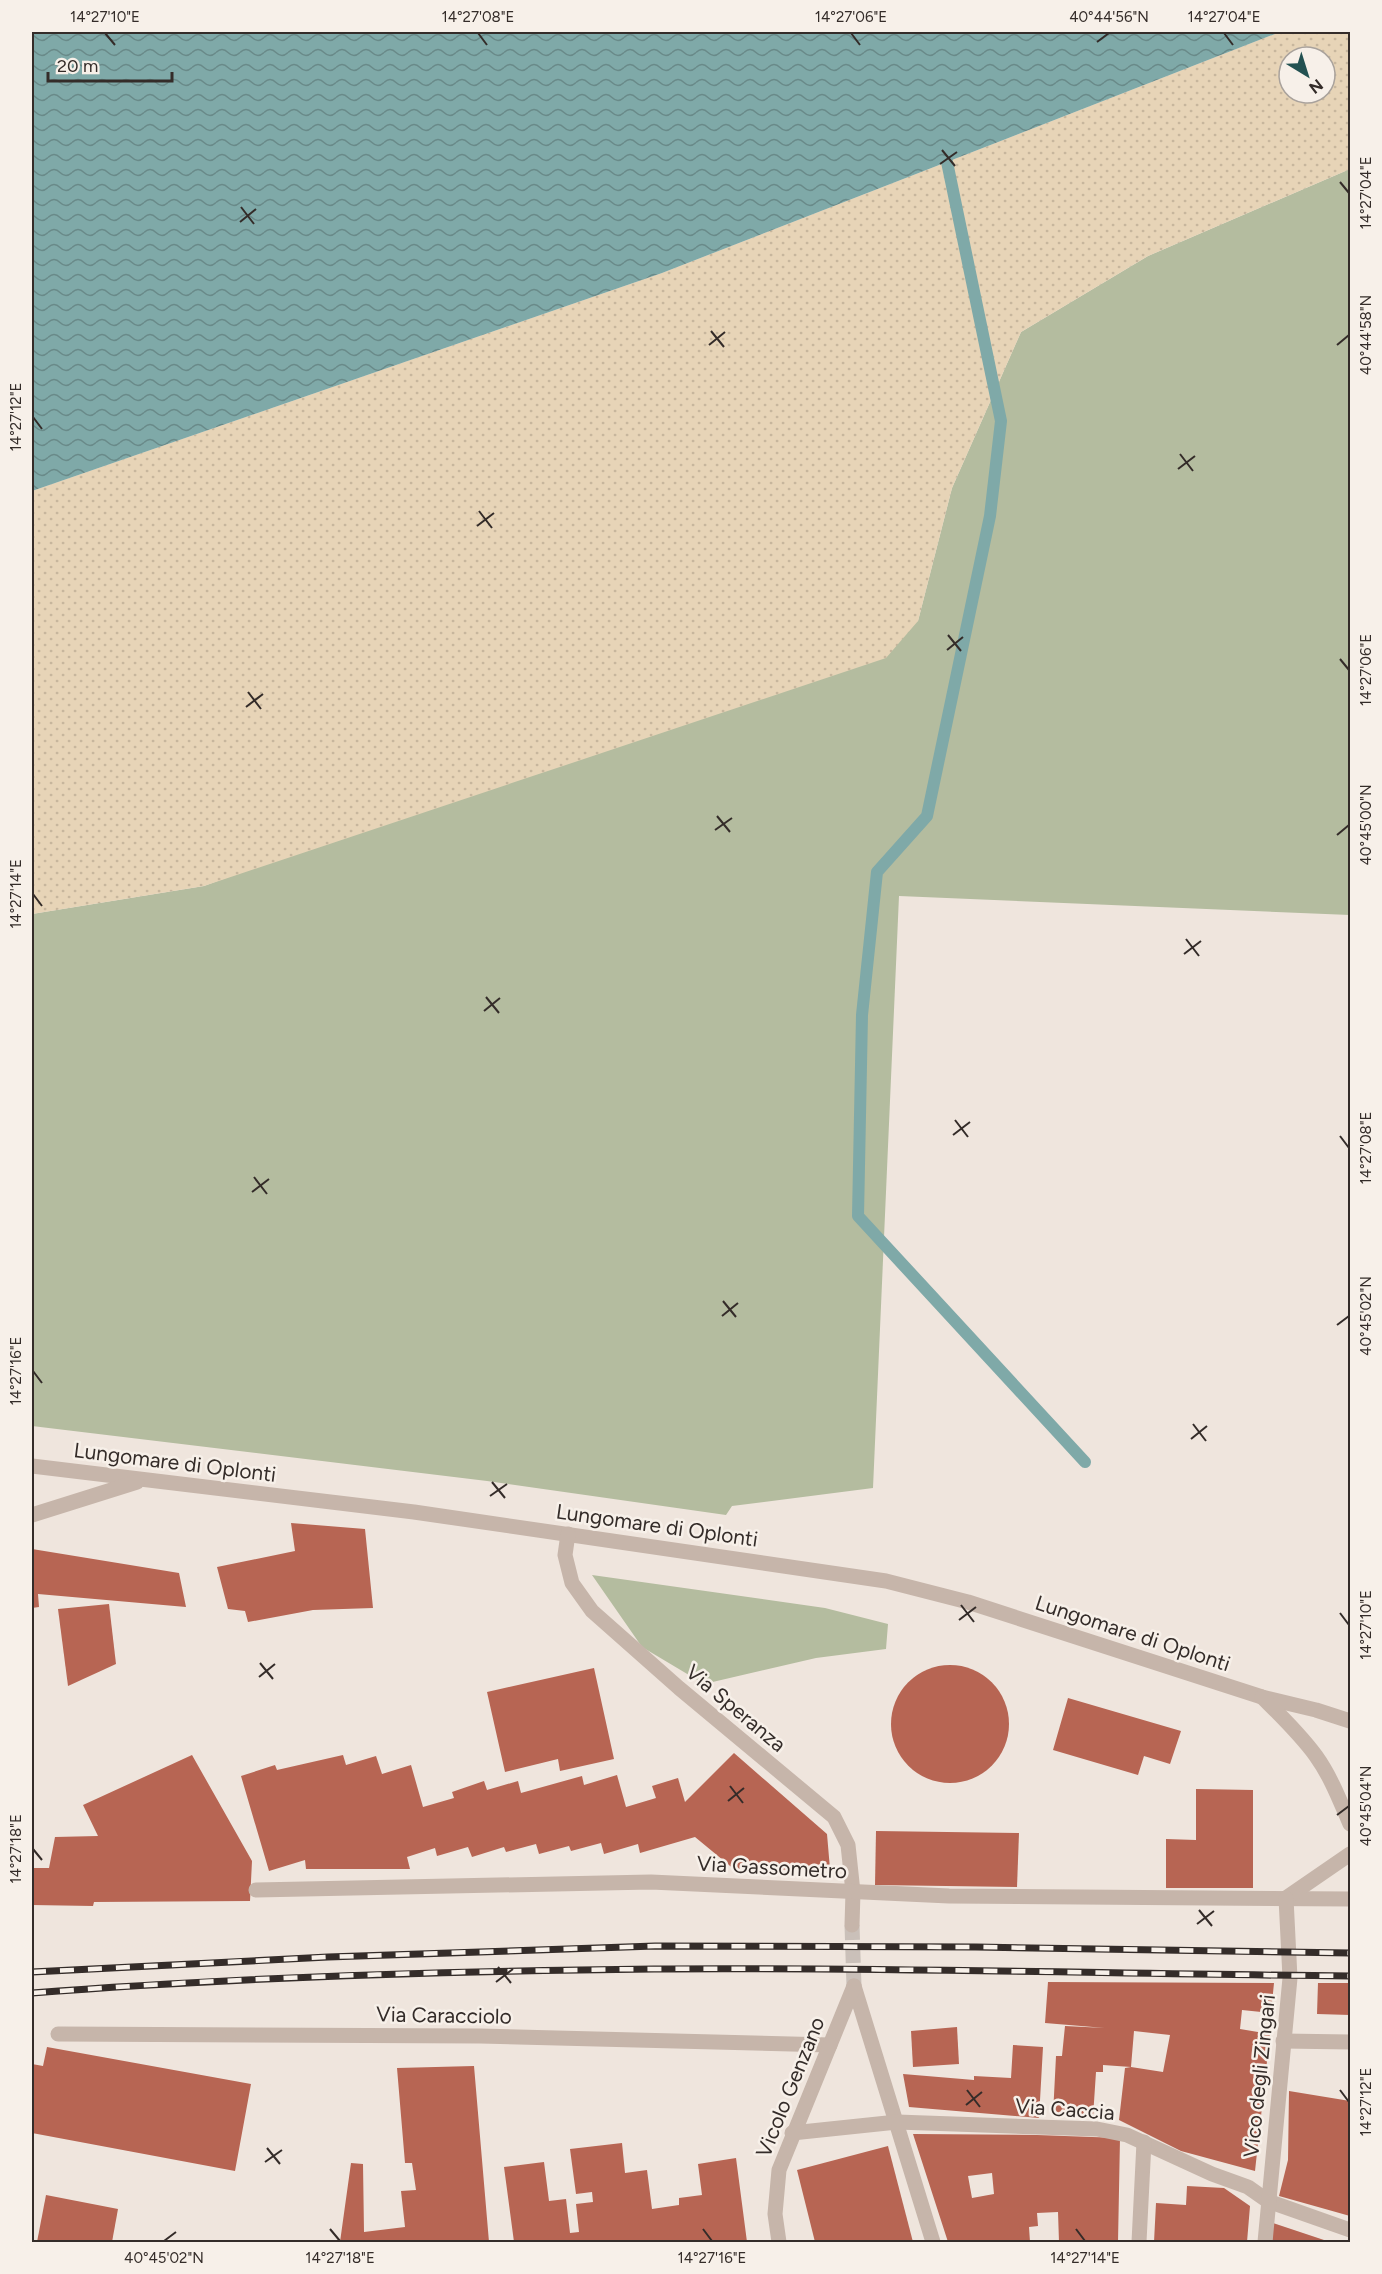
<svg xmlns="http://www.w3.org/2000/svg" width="1382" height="2274" font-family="Figtree,sans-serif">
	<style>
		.grass { fill: #b4bc9f }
		.sand { fill: url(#sand-dots); fill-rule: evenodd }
		.water { fill: url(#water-waves) }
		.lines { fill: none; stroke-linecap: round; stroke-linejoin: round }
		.stream { stroke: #7fa9a8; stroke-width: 12 }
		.building { fill: #b76553; fill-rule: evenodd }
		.minor-tunnel { stroke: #cac0b9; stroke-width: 15; stroke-dasharray: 15 8; stroke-linecap: butt }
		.minor { stroke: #c6b5aa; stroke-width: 15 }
		.rail-casing { stroke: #342c29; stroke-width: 7 }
		.rail { stroke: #f7f0e9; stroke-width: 4.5; stroke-dasharray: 14; stroke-linecap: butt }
		.ticks { fill: none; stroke: #342c29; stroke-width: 2 }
		.labels { text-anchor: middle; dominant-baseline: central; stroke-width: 5; stroke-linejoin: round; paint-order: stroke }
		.street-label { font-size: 21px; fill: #342c29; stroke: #f7f0e9 }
		.neatline { fill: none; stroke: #342c29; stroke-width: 2 }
		.ticks-label { font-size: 15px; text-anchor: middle; fill: #342c29 }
	</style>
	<defs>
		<pattern id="sand-dots" width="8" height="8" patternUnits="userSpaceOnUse" patternTransform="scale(1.5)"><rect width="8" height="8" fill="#e7d4b7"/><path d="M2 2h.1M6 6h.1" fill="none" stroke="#c7b69d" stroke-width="1.8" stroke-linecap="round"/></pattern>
		<pattern id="water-waves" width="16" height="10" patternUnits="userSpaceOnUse" patternTransform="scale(1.5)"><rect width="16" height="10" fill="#7fa9a8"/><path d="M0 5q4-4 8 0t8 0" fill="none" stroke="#698a89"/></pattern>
	</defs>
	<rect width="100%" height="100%" fill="#efe5dd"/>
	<g class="grass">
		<path d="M1350 169V915L899 896 873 1488 732 1506 726 1515 487 1481 32 1426V914L204 886 918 621 952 488 1021 332 1148 256Z"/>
		<path d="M592 1575 825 1608 888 1624 886 1649 816 1658 704 1684 642 1647Z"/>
	</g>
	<path class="sand" d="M1280 32H1350V169L1148 256 1021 332 952 488 918 621 886 658 204 886 32 914V491L662 273ZM1289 57H1325V93H1289Z"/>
	<path class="water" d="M32 32H1280L662 273 32 491Z"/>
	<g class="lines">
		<path class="stream" d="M947 162 1001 421 990 516 927 816 877 872 862 1015 858 1216 1085 1462"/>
	</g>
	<g class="building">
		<path d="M291 1523 365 1529 373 1608 313 1610 248 1622 245 1611 228 1609 217 1567 295 1551Z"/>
		<path d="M32 1549 179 1573 186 1607 38 1594 39 1607 32 1608Z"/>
		<path d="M109 1604 116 1664 68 1686 58 1609Z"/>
		<circle cx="950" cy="1724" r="59"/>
		<path d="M594 1668 614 1759 560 1771 558 1759 505 1772 487 1692Z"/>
		<path d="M1068 1698 1181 1731 1170 1764 1144 1756 1138 1775 1053 1750Z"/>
		<path d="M734 1753 827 1834 830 1869 735 1870 695 1837 640 1853 638 1844 604 1854 601 1843 571 1851 569 1846 539 1854 536 1844 506 1852 504 1847 472 1857 468 1847 437 1856 435 1848 407 1857 410 1869H306L305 1860 269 1871 241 1776 275 1765 277 1770 343 1755 346 1765 376 1756 382 1774 411 1765 423 1807 454 1798 452 1792 484 1781 487 1790 518 1781 521 1793 582 1776 584 1785 617 1775 626 1807 656 1798 652 1786 678 1778 685 1802Z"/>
		<path d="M192 1755 252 1861 250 1901 94 1902 93 1906 32 1905V1868H49L55 1837 98 1836 83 1805Z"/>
		<path d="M1196 1789 1253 1790V1888H1166V1839L1196 1840Z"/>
		<path d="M876 1831 1019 1833 1017 1887 875 1885Z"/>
		<path d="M1048 1982 1274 1983 1271 2013 1242 2010 1240 2029 1270 2034 1255 2171 1181 2151 1119 2120 1125 2068 1131 2067 1103 2065V2072H1096L1093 2117 1053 2115 1056 2056H1062L1065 2026 1105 2028 1045 2023ZM1134 2031 1170 2035 1163 2072 1131 2067Z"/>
		<path d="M1318 1983H1350V2015L1317 2014Z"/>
		<path d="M957 2027 959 2064 913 2067 911 2031Z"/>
		<path d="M1013 2045 1043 2047 1039 2118 909 2107 903 2074 974 2080V2076L1011 2078Z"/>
		<path d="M47 2047 251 2084 235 2171 32 2133V2064L43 2066Z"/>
		<path d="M474 2066 489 2242H340L351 2163 363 2164 364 2232 405 2227 401 2191 416 2190 412 2163H405L397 2068Z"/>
		<path d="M1289 2091 1350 2101V2216L1279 2196 1288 2160Z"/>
		<path d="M913 2134 1037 2135 1120 2138 1118 2242H1059L1058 2212 1037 2213 1038 2226 1029 2227 1030 2242H948ZM992 2173 994 2194 972 2198 968 2176Z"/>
		<path d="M622 2143 625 2173 647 2170 652 2209 679 2205V2198L702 2195 698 2164 736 2158 747 2242H514L504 2167 544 2162 549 2201 566 2199 570 2233 579 2232 576 2204 593 2202 592 2192 576 2194 570 2149Z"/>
		<path d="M888 2146 913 2242H815L797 2170Z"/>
		<path d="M1187 2186 1224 2188 1250 2206 1247 2242H1154L1156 2203 1186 2205Z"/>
		<path d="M46 2195 118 2209 112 2242H37Z"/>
		<path d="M1273 2223 1330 2242H1272Z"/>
	</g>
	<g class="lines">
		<path class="minor-tunnel" d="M852 1925 854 1986"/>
		<g class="minor">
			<path d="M32 1466 414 1512 886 1581 968 1602 1262 1697 1316 1710 1350 1721"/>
			<path d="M32 1515 137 1482"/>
			<path d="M568 1534 565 1555 572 1583 592 1611 679 1688 834 1817 848 1845 853 1892 852 1925"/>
			<path d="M1262 1697C1281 1716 1300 1734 1316 1756 1331 1777 1340 1801 1350 1824"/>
			<path d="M256 1890 651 1882 949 1896 1350 1899"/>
			<path d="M1286 1898 1350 1854"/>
			<path d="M854 1986 933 2242"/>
			<path d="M58 2034 480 2036 830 2045"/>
			<path d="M1283 2041 1350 2042"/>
			<path d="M792 2133 897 2122 1097 2129 1127 2135 1212 2174 1248 2187 1268 2201 1350 2230"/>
			<path d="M779 2242 775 2214 779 2170 854 1986"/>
			<path d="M1139 2242 1144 2142"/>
			<path d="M1265 2242 1290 1978 1286 1898"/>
		</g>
		<defs>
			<g id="rail">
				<path d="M32 1972 328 1957 655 1946 976 1947 1350 1953"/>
				<path d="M32 1993C238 1977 447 1971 654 1969 886 1967 1118 1974 1350 1976"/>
			</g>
		</defs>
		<use href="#rail" class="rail-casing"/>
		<use href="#rail" class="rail"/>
	</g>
	<path class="ticks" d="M105 33 115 45M478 33 487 45M851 33 860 45M1224 33 1233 45M1097 42 1109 33M942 150 955 166M940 164 957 152M1340 182 1349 193M241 207 254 224M240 222 256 209M711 331 724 347M709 345 725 332M1337 345 1349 335M33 417 42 429M1180 454 1193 471M1178 469 1195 456M479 511 492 528M477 526 494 513M948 635 961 651M947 650 963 637M1340 659 1349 670M248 692 261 709M246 707 263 694M717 816 730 832M715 830 732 818M1337 835 1349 825M33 894 42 906M1186 939 1199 956M1184 954 1201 941M486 997 499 1013M484 1011 500 998M955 1120 968 1137M953 1135 970 1122M1340 1136 1349 1148M254 1177 267 1194M252 1192 269 1179M723 1301 736 1317M722 1316 738 1303M1337 1325 1349 1316M33 1371 42 1383M1193 1424 1206 1441M1191 1439 1207 1426M492 1482 505 1498M490 1496 507 1484M961 1605 974 1622M1340 1613 1349 1625M959 1620 976 1607M260 1663 273 1679M259 1677 275 1664M730 1786 743 1803M728 1801 744 1788M1337 1815 1349 1806M33 1849 42 1860M1199 1910 1212 1926M1197 1924 1214 1911M498 1967 511 1983M496 1982 513 1969M967 2090 980 2107M1340 2090 1349 2102M966 2105 982 2092M267 2148 280 2164M265 2162 282 2150M330 2229 340 2241M703 2229 712 2241M1076 2229 1085 2241M164 2241 176 2232"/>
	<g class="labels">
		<g class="street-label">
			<text transform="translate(175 1462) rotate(7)">Lungomare di Oplonti</text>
			<text transform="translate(657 1525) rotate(8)">Lungomare di Oplonti</text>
			<text transform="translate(1133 1633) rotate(18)">Lungomare di Oplonti</text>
			<text transform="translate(736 1708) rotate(40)">Via Speranza</text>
			<text transform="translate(772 1867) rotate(3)">Via Gassometro</text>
			<text transform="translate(444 2015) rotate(1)">Via Caracciolo</text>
			<text transform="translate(1259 2076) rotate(-84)">Vico degli Zingari</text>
			<text transform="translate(790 2087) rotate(-68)">Vicolo Genzano</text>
			<text transform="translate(1065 2109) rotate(4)">Via Caccia</text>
		</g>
	</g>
	<rect width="1382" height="2274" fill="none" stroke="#f7f0e9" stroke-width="66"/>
	<g transform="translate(1307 75) rotate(142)"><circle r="28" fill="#f7f0e9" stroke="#a9a29c" stroke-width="1.5"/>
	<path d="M0-4.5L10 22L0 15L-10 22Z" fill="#235151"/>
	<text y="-9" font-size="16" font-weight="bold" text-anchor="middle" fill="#342c29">N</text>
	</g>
	<path d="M48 72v9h124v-9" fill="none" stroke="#342c29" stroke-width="3"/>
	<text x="57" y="72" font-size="18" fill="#342c29" stroke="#f7f0e9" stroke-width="4.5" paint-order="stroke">20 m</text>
	<rect x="33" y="33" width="1316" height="2208" class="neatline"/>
	<g class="ticks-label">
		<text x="105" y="22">14°27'10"E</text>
		<text x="478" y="22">14°27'08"E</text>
		<text x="851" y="22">14°27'06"E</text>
		<text x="1109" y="22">40°44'56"N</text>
		<text x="1224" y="22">14°27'04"E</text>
		<text transform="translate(1366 193) rotate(-90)" y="5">14°27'04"E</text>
		<text transform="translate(1366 335) rotate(-90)" y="5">40°44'58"N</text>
		<text transform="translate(16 417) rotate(-90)" y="5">14°27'12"E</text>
		<text transform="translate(1366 670) rotate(-90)" y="5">14°27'06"E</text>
		<text transform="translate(1366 825) rotate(-90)" y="5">40°45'00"N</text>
		<text transform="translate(16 894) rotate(-90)" y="5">14°27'14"E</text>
		<text transform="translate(1366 1148) rotate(-90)" y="5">14°27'08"E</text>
		<text transform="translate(1366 1316) rotate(-90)" y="5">40°45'02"N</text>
		<text transform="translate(16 1371) rotate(-90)" y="5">14°27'16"E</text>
		<text transform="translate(1366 1625) rotate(-90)" y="5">14°27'10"E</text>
		<text transform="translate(1366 1806) rotate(-90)" y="5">40°45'04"N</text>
		<text transform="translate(16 1849) rotate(-90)" y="5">14°27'18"E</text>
		<text transform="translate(1366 2102) rotate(-90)" y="5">14°27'12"E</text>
		<text x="164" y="2263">40°45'02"N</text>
		<text x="340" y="2263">14°27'18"E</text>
		<text x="712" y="2263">14°27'16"E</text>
		<text x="1085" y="2263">14°27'14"E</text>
	</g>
</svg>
